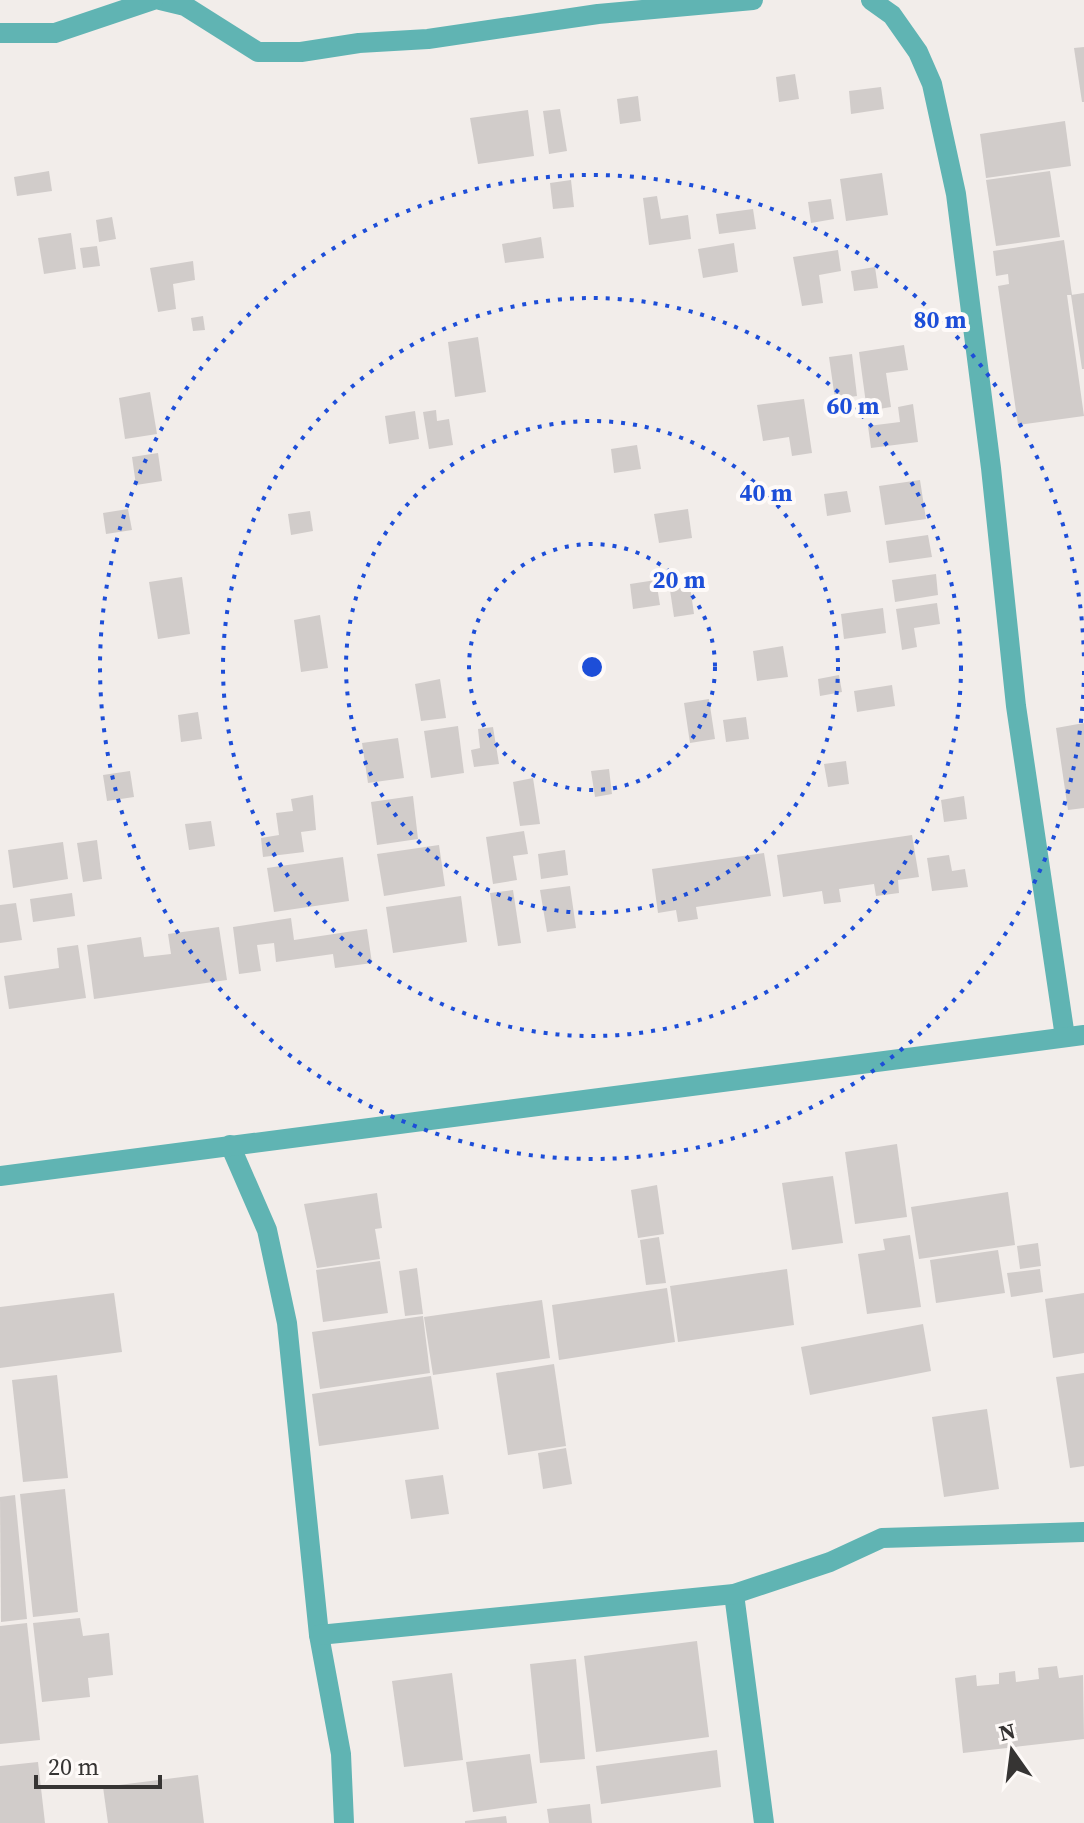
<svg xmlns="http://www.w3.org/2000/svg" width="1084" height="1823" font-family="'Source Serif 4',serif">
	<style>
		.building { fill: #d1ccca }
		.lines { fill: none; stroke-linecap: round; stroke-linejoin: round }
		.street { stroke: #60b4b3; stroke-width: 20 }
		.ring { fill: none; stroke: #1d4ed8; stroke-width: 4; stroke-dasharray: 4 8 }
		.centre { fill: #1d4ed8; stroke: #fefaf8; stroke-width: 4 }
		.ring-label { font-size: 24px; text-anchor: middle; font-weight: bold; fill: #1d4ed8; stroke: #fefaf8; stroke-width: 8; stroke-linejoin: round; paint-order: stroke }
	</style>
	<rect width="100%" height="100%" fill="#f2edea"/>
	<g class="building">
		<path d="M1084 47V102H1082L1074 48Z"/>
		<path d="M795 74 799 99 779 102 776 77Z"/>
		<path d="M881 87 884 109 851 114 849 91Z"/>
		<path d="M638 96 641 121 620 124 617 99Z"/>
		<path d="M560 109 567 151 549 154 543 111Z"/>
		<path d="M528 110 534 156 478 164 470 118Z"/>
		<path d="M1065 121 1071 166 986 178 980 134Z"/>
		<path d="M49 171 52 191 17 196 14 177Z"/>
		<path d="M1050 171 1060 237 996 246 986 180Z"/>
		<path d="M882 173 888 215 846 221 840 179Z"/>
		<path d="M571 180 574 207 553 209 550 183Z"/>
		<path d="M657 196 661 219 688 215 691 239 649 245 643 198Z"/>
		<path d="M831 199 834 219 811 223 808 202Z"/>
		<path d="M753 209 756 229 719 234 716 214Z"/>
		<path d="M112 217 116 239 99 242 96 220Z"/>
		<path d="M71 233 76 269 44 274 38 238Z"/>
		<path d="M541 237 544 258 505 263 502 244Z"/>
		<path d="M1064 240 1072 295H1067L1084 416 1018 425 998 286 1009 284 1008 274 996 276 993 251Z"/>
		<path d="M734 243 738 272 703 278 698 249Z"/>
		<path d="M97 246 100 266 83 268 80 248Z"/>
		<path d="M838 250 841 271 819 275 823 303 802 306 793 257Z"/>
		<path d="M193 261 195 280 173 284 176 309 158 312 150 268Z"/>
		<path d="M875 267 878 288 854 291 851 271Z"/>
		<path d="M1084 293V369H1082L1071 295Z"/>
		<path d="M203 316 205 330 193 331 191 318Z"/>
		<path d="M478 337 486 392 455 397 448 342Z"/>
		<path d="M904 345 908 370 886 373 891 407 867 411 859 352Z"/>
		<path d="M852 354 857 396 835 399 829 357Z"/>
		<path d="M150 392 157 434 125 439 119 398Z"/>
		<path d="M804 399 812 453 792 456 789 437 763 441 757 405Z"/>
		<path d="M913 404 918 442 871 448 868 426 900 422 898 407Z"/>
		<path d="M436 410 437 421 449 419 453 445 429 449 423 412Z"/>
		<path d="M415 411 419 439 389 444 385 416Z"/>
		<path d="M637 445 641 469 614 473 611 449Z"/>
		<path d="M158 453 162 481 136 485 132 457Z"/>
		<path d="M920 480 926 519 885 525 879 486Z"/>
		<path d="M847 491 851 512 827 516 824 494Z"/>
		<path d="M128 509 132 530 106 534 103 513Z"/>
		<path d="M688 509 692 538 659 543 654 514Z"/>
		<path d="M310 511 313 531 291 535 288 514Z"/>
		<path d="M928 535 932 557 889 563 886 541Z"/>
		<path d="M936 574 938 595 895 602 892 580Z"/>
		<path d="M182 577 190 634 158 639 149 582Z"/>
		<path d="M656 580 660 605 633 609 630 584Z"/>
		<path d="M690 586 694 614 674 617 670 590Z"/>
		<path d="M937 603 940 624 914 628 917 647 902 650 896 609Z"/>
		<path d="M883 608 886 633 844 639 841 614Z"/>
		<path d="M320 615 328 668 301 672 294 620Z"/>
		<path d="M783 646 788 677 757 681 753 651Z"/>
		<path d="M839 675 842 692 820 696 818 679Z"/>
		<path d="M440 679 446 718 421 721 415 684Z"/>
		<path d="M892 685 895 706 857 712 854 691Z"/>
		<path d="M709 699 715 739 690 743 684 703Z"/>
		<path d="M198 712 202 739 181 742 178 715Z"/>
		<path d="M746 717 749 739 726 742 723 720Z"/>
		<path d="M1084 723V808L1068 810 1056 728Z"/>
		<path d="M458 726 464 773 431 778 424 731Z"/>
		<path d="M493 727 499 764 474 767 471 750 480 748 478 729Z"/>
		<path d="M398 738 404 778 368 783 362 743Z"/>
		<path d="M846 761 849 784 828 787 824 764Z"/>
		<path d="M609 769 612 794 595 797 591 771Z"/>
		<path d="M130 771 134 797 107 801 103 775Z"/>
		<path d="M533 778 540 824 520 826 513 782Z"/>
		<path d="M313 795 316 830 301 832 304 852 263 857 261 838 279 835 276 813 293 811 291 799Z"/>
		<path d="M413 796 418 839 377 845 371 802Z"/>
		<path d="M964 796 967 819 944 822 941 800Z"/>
		<path d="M211 821 215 846 189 850 185 824Z"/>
		<path d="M524 831 528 854 513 856 517 880 493 884 486 837Z"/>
		<path d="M912 835 919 877 898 880 899 893 876 896 874 884 839 889 841 902 824 904 822 891 783 897 777 855Z"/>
		<path d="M97 840 102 879 83 882 77 843Z"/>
		<path d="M63 842 68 879 13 888 8 850Z"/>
		<path d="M439 845 445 886 384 896 377 854Z"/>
		<path d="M565 850 568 875 541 879 538 854Z"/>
		<path d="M764 853 771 896 696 907 698 919 678 922 676 910 658 913 652 869Z"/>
		<path d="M949 855 952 871 965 869 968 887 932 891 927 858Z"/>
		<path d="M343 857 349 901 274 912 267 868Z"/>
		<path d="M570 886 576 928 547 932 540 890Z"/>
		<path d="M513 890 521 943 498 946 490 893Z"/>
		<path d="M72 893 75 916 33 922 30 899Z"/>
		<path d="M461 896 467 942 393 953 386 907Z"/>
		<path d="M16 903 22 940 0 943V905Z"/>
		<path d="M291 918 294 940 367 929 372 963 335 968 333 954 276 962 274 943 257 945 261 971 239 974 233 927Z"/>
		<path d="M219 927 227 980 94 999 87 945 141 937 144 957 171 954 168 934Z"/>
		<path d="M78 945 86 998 9 1009 4 976 59 968 57 948Z"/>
		<path d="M897 1144 907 1217 855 1224 845 1152Z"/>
		<path d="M833 1176 843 1243 792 1250 782 1183Z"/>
		<path d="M657 1185 664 1234 638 1238 631 1190Z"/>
		<path d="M1008 1192 1015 1245 919 1259 911 1207Z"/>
		<path d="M377 1193 382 1228 375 1229 380 1259 317 1268 304 1204Z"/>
		<path d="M910 1235 921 1307 867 1314 858 1254 885 1250 883 1239Z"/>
		<path d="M659 1237 666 1283 646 1285 640 1240Z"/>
		<path d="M1038 1243 1041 1266 1020 1269 1017 1246Z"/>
		<path d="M998 1250 1005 1293 936 1303 930 1260Z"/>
		<path d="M380 1261 388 1313 323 1322 316 1270Z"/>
		<path d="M417 1268 423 1314 405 1316 399 1271Z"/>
		<path d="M787 1269 794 1325 678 1342 670 1286Z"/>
		<path d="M1040 1269 1043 1292 1011 1297 1007 1273Z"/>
		<path d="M667 1288 675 1342 559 1360 552 1305Z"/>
		<path d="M114 1293 122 1352 0 1368V1307Z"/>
		<path d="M1084 1293V1353L1053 1358 1045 1299Z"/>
		<path d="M542 1300 550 1358 433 1375 424 1317Z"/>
		<path d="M423 1316 430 1373 320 1389 312 1332Z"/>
		<path d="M923 1324 931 1371 810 1395 801 1347Z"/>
		<path d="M554 1364 566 1446 508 1455 496 1373Z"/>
		<path d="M1084 1373V1466L1070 1468 1056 1377Z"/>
		<path d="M57 1375 68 1478 23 1482 12 1380Z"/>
		<path d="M431 1376 439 1429 319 1446 312 1394Z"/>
		<path d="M987 1409 999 1489 944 1497 932 1417Z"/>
		<path d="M566 1448 572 1484 543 1489 538 1453Z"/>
		<path d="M443 1475 449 1514 411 1519 405 1480Z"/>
		<path d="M65 1489 78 1612 33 1617 20 1494Z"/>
		<path d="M15 1495 27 1619 1 1622 0 1497Z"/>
		<path d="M80 1618 83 1636 109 1633 113 1675 88 1678 90 1697 42 1702 33 1623Z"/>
		<path d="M27 1623 40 1740 0 1744V1626Z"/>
		<path d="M697 1641 709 1737 596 1752 584 1656Z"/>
		<path d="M576 1659 585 1759 540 1763 530 1664Z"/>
		<path d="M1057 1666 1059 1678 1083 1675 1084 1739 963 1753 955 1678 976 1675 977 1686 999 1684V1673L1015 1671 1016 1682 1039 1679 1038 1668Z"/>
		<path d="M452 1673 463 1760 404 1767 392 1681Z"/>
		<path d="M717 1750 721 1787 601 1804 596 1766Z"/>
		<path d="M530 1754 537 1803 473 1812 466 1762Z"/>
		<path d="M38 1762 45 1823H0V1766Z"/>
		<path d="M198 1775 204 1823H108L103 1787Z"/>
		<path d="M590 1804 592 1823H549L547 1809Z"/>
		<path d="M506 1816 507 1823H465V1821Z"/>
	</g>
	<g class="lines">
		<g class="street">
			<path d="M160 0 185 6 258 52H301L359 43 428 39 598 14 753 0"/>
			<path d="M871 0 892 15 918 52 932 84 956 194 991 468 1016 706 1065 1037"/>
			<path d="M0 33H55L153 0"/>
			<path d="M230 1145 267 1230 287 1323 319 1635 341 1754 344 1823"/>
			<path d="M0 1176 1084 1035"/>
			<path d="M734 1594 764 1823"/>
			<path d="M319 1635 734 1594 830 1562 882 1538 1084 1532"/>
		</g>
	</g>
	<g class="ring">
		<circle cx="592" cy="667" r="123"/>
		<circle cx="592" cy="667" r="246"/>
		<circle cx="592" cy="667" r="369"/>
		<path d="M1084 671A492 492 0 1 1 1084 663"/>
	</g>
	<circle cx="592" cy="667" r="12" class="centre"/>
	<g class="ring-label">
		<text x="940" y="328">80 m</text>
		<text x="853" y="414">60 m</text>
		<text x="766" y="501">40 m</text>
		<text x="679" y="588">20 m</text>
	</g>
	<g transform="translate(1012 1751) rotate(346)" stroke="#fefaf8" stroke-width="6" paint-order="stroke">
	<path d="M0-6L14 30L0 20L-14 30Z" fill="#363433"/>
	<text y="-12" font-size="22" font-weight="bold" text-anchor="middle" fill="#363433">N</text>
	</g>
	<path d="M36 1775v12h124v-12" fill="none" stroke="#363433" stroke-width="4"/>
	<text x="48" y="1775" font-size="24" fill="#363433" stroke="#fefaf8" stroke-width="6" paint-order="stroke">20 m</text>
</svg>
